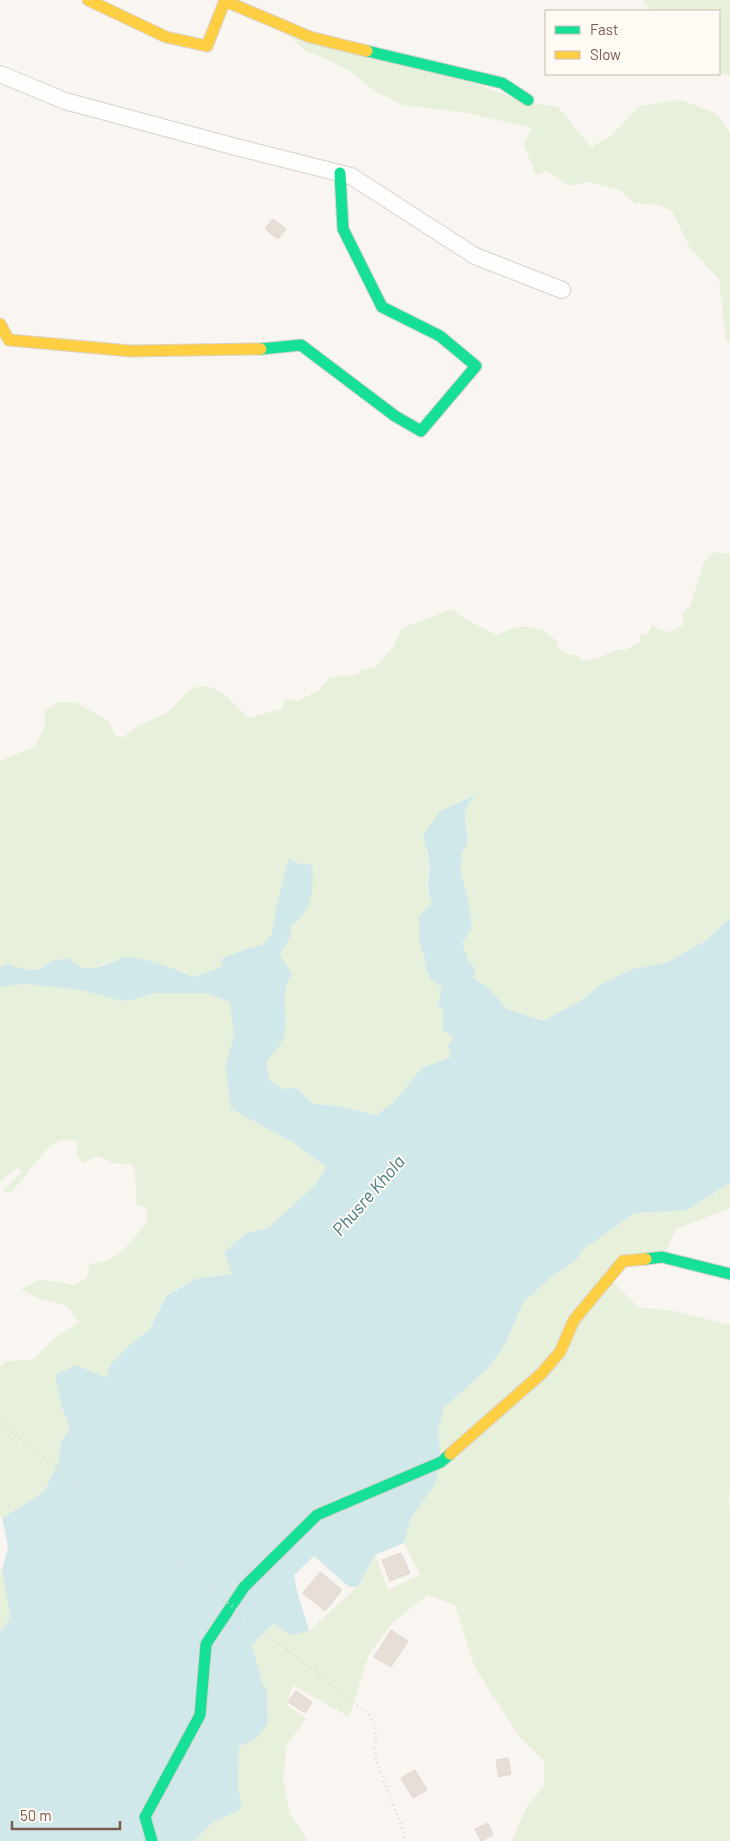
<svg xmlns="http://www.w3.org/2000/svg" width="730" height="1841" font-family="Barlow,sans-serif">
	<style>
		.green { fill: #e7f0db }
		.water { fill: #d0e8ea }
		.building { fill: #e6ded7; stroke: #e2d8d2 }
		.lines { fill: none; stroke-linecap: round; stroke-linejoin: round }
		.street-casing { stroke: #d7d1cb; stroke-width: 18 }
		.fast-casing { stroke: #d9d2cb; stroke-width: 13 }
		.slow-casing { stroke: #d9d2cb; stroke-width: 13 }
		.path { stroke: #dcd5d0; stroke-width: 2.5; stroke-dasharray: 1 4; stroke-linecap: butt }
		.street { stroke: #fefefd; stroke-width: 16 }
		.fast { stroke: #16e098; stroke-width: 11 }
		.slow { stroke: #ffcf43; stroke-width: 11 }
		.path-bridge { stroke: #dcd5d0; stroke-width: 2.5; stroke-dasharray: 1 4; stroke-linecap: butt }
		.labels { text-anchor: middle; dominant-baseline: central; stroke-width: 4; stroke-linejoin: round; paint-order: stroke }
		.water-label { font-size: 18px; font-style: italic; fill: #437c86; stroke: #fffaf3 }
	</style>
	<rect width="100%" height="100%" fill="#f9f5f0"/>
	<g class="green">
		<path d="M642 0H730V75L719 73V11H651Z"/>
		<path d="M283 30 448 73 522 101 558 107 591 147 612 135 640 106 681 100 715 113 730 132V343L726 340 719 279 690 248 672 211 659 205 634 203 620 190 590 182 569 186 547 171 536 175 524 145 531 128 467 113 403 105 373 90 353 73 329 60 304 50Z"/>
		<path d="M715 552 730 554V918L705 941 666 963 633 969 603 983 580 1001 543 1021 507 1009 489 988 473 978 476 969 469 962 462 943 472 929 469 905 461 872 462 852 468 835 465 811 474 795 425 850 429 858 427 890 432 903 419 942 425 958 426 970 431 980 442 988 438 1003 443 1012V1030L453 1037 451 1057 422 1069 393 1103 376 1115 338 1106 313 1104 297 1088 283 1089 270 1081 266 1062 281 1043 286 1024 285 995 289 978 280 956 290 937 291 925 312 865 298 863 288 860C283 885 274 909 272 934L262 945 249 948 222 959 223 966 194 977 185 972 126 957 89 969 51 961C43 966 35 972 24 970 13 967 12 963 0 967V761L34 747 44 730 45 710 58 702 77 703 108 721 115 735 123 738C136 724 149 722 166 713 173 709 179 700 185 694 210 672 232 702 249 718L281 709 285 700 297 701 318 691 330 678 358 674 360 671 376 667 394 646 402 628 453 609 465 619 496 635C505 632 517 625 527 627 533 628 537 630 543 630L558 642 557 647 570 655H576L584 661 603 656 619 649 625 650 641 642 640 634 646 635 651 628V624C665 634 671 634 684 624L683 613 690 606 704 562Z"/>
		<path d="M27 984 81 990 122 1001 137 999 154 993H205L230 1002 234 1036 225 1065 231 1109 294 1143 327 1167 315 1185 268 1228 247 1233 232 1274 195 1279 166 1295 150 1329 133 1342 106 1378 62 1408 70 1428 61 1441 58 1463 44 1492 2 1518 0 1516V1366L6 1361 33 1360 56 1337 79 1322 67 1306 37 1298 21 1289 39 1280 62 1282 75 1286 88 1276 89 1264C94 1263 100 1263 105 1261 123 1255 136 1235 148 1221L146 1208 137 1205 135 1172 132 1164 113 1163 98 1156 83 1163 77 1155V1141L61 1140 48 1148 12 1192H3L22 1170 16 1168 0 1182V987Z"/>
		<path d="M730 1183V1208L676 1229 666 1250 603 1272 639 1308 675 1311 730 1325V1486L728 1504 730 1509V1841H512L527 1806 544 1786V1761L520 1737 475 1668 455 1605 428 1595 393 1622 369 1654 349 1717 293 1685 286 1705 306 1718 287 1745 283 1778 290 1814 308 1841H194L213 1822 242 1809 238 1787 239 1747 257 1738 267 1691 262 1682 252 1645 273 1624 292 1635 309 1631 357 1587 375 1555 388 1590 420 1575 404 1543 411 1518 435 1485 441 1461 438 1431 444 1408 488 1368 505 1345 523 1303 550 1278 576 1260 584 1249 635 1213 687 1210Z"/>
		<path d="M0 1569 2 1570 10 1617 0 1632Z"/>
	</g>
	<path class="water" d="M475 795C472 800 466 807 465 813 464 826 473 840 462 852L461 872 469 905 472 929 462 943 469 962 476 969 473 978 489 988 507 1009 543 1021 580 1001 603 983 633 969 666 963 705 941 730 918V1183L687 1210 635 1213 584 1249 576 1260 550 1278 523 1303 505 1345 488 1368 444 1408 438 1431 441 1461 435 1485 411 1518 404 1543 375 1555 357 1587H349L314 1556 294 1575C297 1595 304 1612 309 1631L292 1635 273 1624 252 1645 262 1682 267 1691 268 1723 257 1738 239 1747 238 1787 242 1809 213 1822 194 1841H0V1632L10 1617 2 1570 8 1547 2 1518 44 1492 58 1463 61 1441 70 1428 62 1408 55 1375 76 1365 106 1378 111 1364 133 1342 150 1329 166 1296 195 1279 232 1274 224 1252 247 1233 268 1228 315 1185 326 1167 294 1143 231 1109 225 1065 234 1036 230 1002 205 993H154L137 999 122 1001 81 990 27 984 0 987V967L9 964 26 970 39 969 51 961 68 958C85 974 94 969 115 961 118 960 122 957 126 957 138 956 183 971 194 977L223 966 221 959 249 948 262 945 272 934C274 909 283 884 288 859L298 863 312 865C314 887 313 914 291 925L290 937 280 955 292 974C277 995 293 1022 281 1043 277 1050 271 1056 266 1062L270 1081 283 1089 297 1088 313 1104 338 1106 376 1115 393 1103 422 1068 451 1057 448 1046 453 1037 443 1030V1012L438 1003 442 988 431 980 426 970 425 958 419 942V916L432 903C424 883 431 877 429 859 428 852 424 844 423 836L439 812Z"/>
	<g class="building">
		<path d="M273 219 286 229 278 239 265 229Z"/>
		<path d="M401 1553 410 1573 390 1581 382 1560Z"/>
		<path d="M320 1572 342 1590 325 1611 303 1593Z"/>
		<path d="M391 1630 408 1641 391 1667 374 1657Z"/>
		<path d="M296 1691 312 1702 305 1713 288 1702Z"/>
		<path d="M508 1758 511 1774 499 1777 496 1760Z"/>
		<path d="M415 1770 427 1790 413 1798 401 1778Z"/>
		<path d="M488 1823 493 1835 481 1841 475 1829Z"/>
	</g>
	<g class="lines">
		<defs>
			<path id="street" d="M0 74 65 101 236 147 351 176 475 256 562 290"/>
			<g id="fast">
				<path d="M367 51 502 83 528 100"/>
				<path d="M261 349 301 345 395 416 421 431 476 366 440 336 382 307 343 229 340 173"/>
				<path d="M646 1259 662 1257 730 1274"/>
				<path d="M152 1841 145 1817 200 1715 206 1644 244 1587 317 1515 441 1462 450 1454"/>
			</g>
			<g id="slow">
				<path d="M88 0 166 37 207 46 224 3 232 4 310 37 367 51"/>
				<path d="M0 324 9 340 131 351 261 349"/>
				<path d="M450 1454 541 1374 560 1352 574 1320 623 1261 646 1259"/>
			</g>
		</defs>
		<use href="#street" class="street-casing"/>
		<use href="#fast" class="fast-casing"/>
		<use href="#slow" class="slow-casing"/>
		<path class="path" d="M369 1714 376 1730 375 1754 378 1766 404 1832 405 1841"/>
		<use href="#street" class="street"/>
		<use href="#fast" class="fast"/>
		<use href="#slow" class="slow"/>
		<path class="path-bridge" d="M0 1423 369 1714"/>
	</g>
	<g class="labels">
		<g class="water-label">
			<text transform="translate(368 1195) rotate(-49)">Phusre Khola</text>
		</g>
	</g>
	<rect x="545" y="10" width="175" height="65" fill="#fffaf3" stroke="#cabbb1"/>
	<rect x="555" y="26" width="25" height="8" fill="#16e098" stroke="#cabbb1"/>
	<text x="590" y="35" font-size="15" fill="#7a5c4d">Fast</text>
	<rect x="555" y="51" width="25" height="8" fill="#ffcf43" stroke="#cabbb1"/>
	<text x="590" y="60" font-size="15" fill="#7a5c4d">Slow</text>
	<path d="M12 1821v8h108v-8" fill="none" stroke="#7a5c4d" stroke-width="2.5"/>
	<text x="20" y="1821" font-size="15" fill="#7a5c4d" stroke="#fffaf3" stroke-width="4" paint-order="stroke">50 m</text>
</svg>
